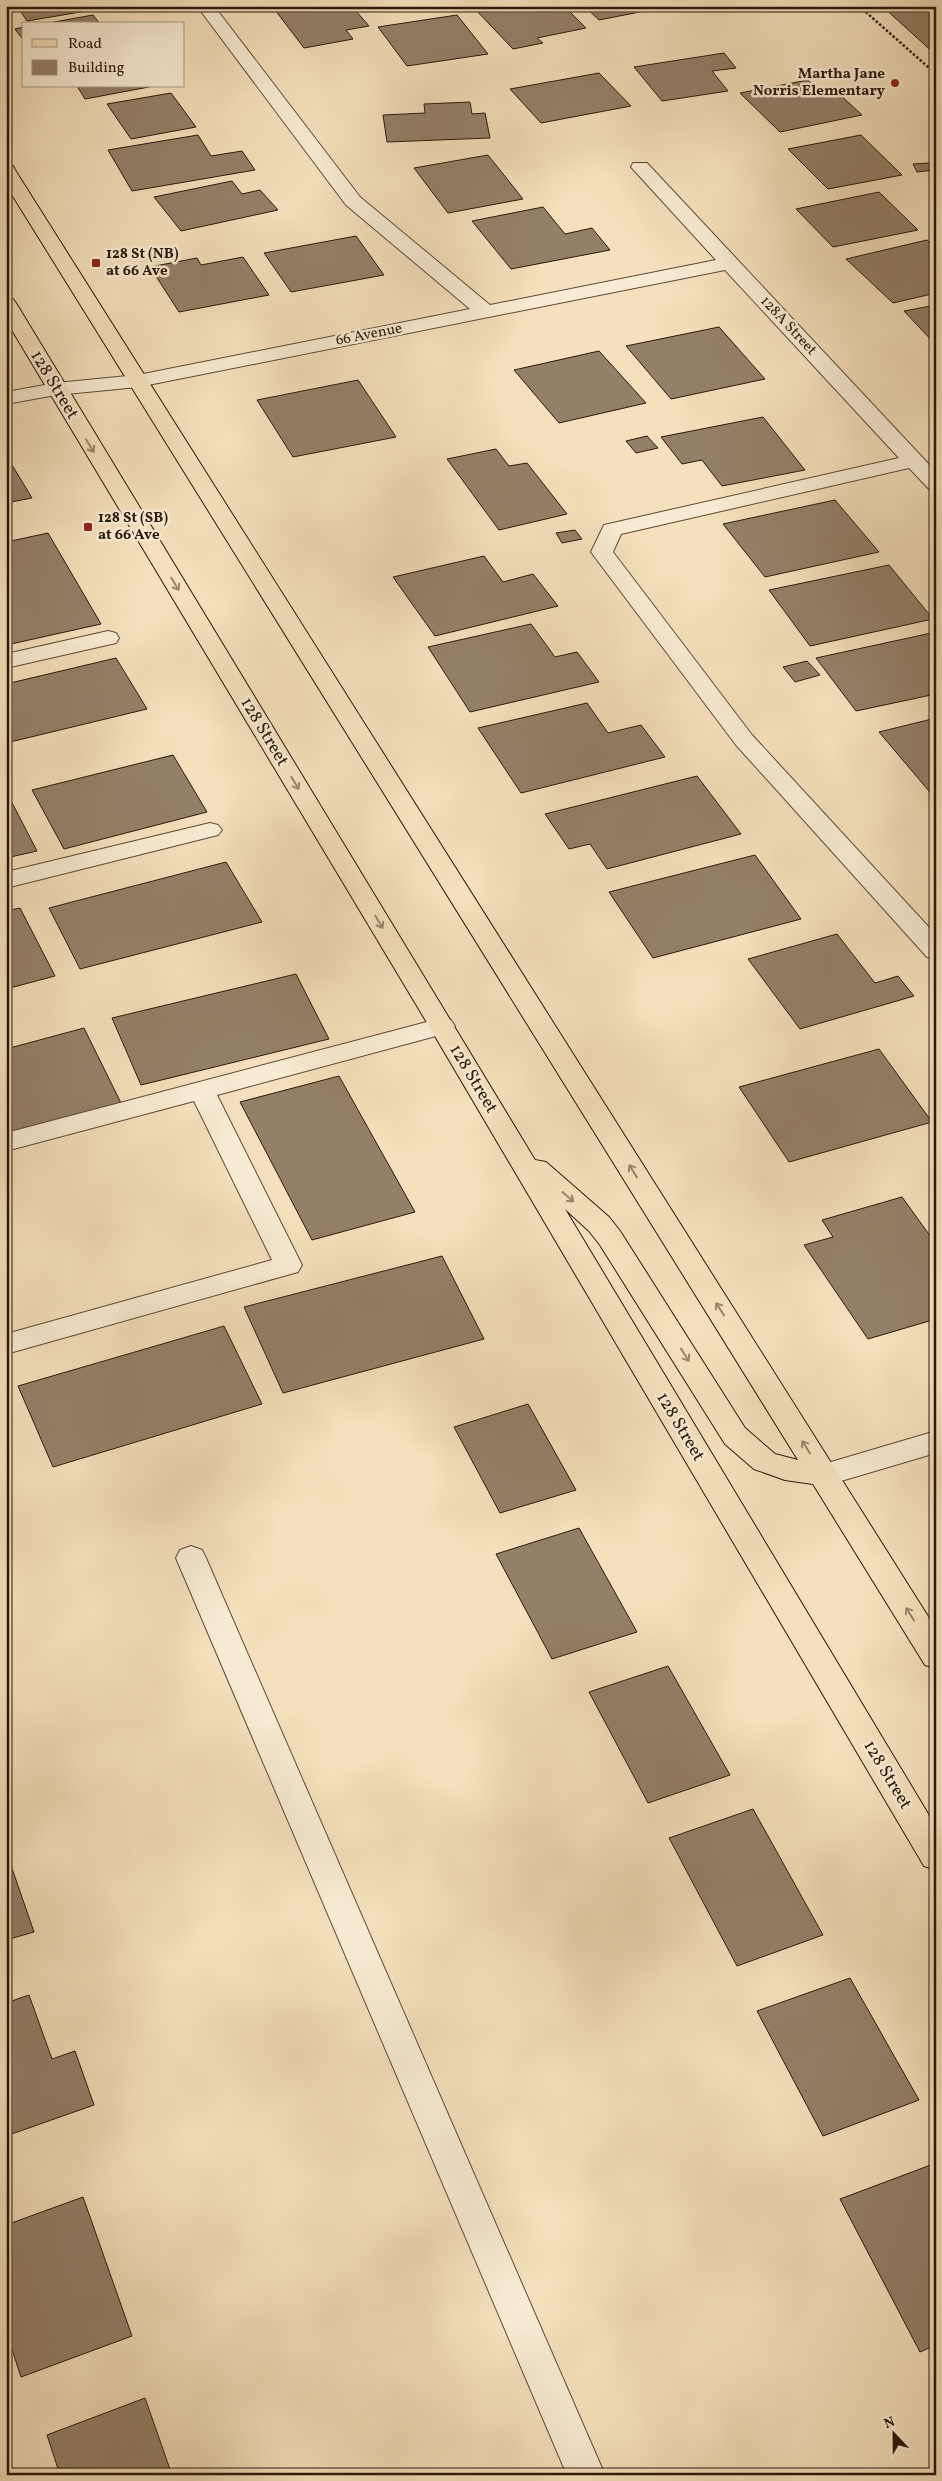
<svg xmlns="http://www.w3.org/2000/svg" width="942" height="2481" font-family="Vollkorn,serif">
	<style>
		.building { fill: #948068; stroke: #2b180c }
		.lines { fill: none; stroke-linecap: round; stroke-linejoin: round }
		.minor-casing { stroke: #5d4a38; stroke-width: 2 }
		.major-casing { stroke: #2b180c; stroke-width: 2 }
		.path { stroke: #2b180c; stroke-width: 2.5; stroke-dasharray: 2.5 2; stroke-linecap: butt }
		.minor { fill: #f8ebd3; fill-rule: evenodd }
		.major { fill: #f4e0bc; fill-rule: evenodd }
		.oneway { stroke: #9a866d }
		.poi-dot { fill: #8f2418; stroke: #f8ebd3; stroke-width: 2 }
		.labels { text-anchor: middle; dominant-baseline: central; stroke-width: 5; stroke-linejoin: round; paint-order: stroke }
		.far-poi-label { font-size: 15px; font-weight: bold; fill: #2b180c; stroke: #f8ebd3; text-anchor: start }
		.far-street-label { font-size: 15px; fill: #2b180c; stroke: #f8ebd3 }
		.street-label { font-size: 18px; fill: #2b180c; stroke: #f8ebd3 }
	</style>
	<rect width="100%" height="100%" fill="#f4e0bc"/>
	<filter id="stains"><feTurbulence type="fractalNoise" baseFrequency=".004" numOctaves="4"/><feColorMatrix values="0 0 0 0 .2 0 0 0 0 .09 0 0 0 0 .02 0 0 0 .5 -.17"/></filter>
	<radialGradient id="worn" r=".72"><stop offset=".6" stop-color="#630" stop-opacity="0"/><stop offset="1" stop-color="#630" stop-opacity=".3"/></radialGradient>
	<g class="building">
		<path d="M17 6H116L27 21Z"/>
		<path d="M272 6H356L360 10 356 11 369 26 346 30 353 39 304 48Z"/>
		<path d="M479 6H564L586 28 537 38 543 43 513 49 473 7Z"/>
		<path d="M584 6H664L665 7 599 20Z"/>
		<path d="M882 6H936V55Z"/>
		<path d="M93 15 100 24H43Z"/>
		<path d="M457 15 488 54 407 66 378 27Z"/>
		<path d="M24 27V41L15 29Z"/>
		<path d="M724 53 736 68 712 71 728 91 662 101 634 67Z"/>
		<path d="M599 73 631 106 541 123 510 89Z"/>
		<path d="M808 80 823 94 836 91 862 115 780 132 740 93Z"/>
		<path d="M77 86H149V87L85 99Z"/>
		<path d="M171 93 196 127 131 139 107 104Z"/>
		<path d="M470 102 472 114 485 113 490 138 387 142 383 115 425 113 424 104Z"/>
		<path d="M198 135 211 156 242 151 255 170 132 191 108 150Z"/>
		<path d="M861 135 902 175 828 189 788 149Z"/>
		<path d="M488 155 523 199 448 213 414 168Z"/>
		<path d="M930 163 934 170 917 172 913 164Z"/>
		<path d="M232 181 242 194 260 190 278 210 181 231 154 197Z"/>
		<path d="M879 192 918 230 833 247 796 209Z"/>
		<path d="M543 207 565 234 592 228 610 250 511 269 472 221Z"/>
		<path d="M356 236 384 275 291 292 264 253Z"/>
		<path d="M927 240 936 248V293L893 303 846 259Z"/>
		<path d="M243 257 269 295 179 312 150 267 197 258 201 265Z"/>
		<path d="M936 305V345L904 311Z"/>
		<path d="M719 327 765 379 671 399 626 346Z"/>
		<path d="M599 351 646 403 559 423 514 370Z"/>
		<path d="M358 380 396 437 293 457 257 400Z"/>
		<path d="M763 417 805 470 722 486 702 460 682 464 661 437Z"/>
		<path d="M647 436 658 448 636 453 626 441Z"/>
		<path d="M496 449 509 466 527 463 567 514 499 530 447 459Z"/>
		<path d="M9 460 32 498 6 503V461Z"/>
		<path d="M835 500 879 552 765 577 723 524Z"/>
		<path d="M575 530 582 539 562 543 556 533Z"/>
		<path d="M48 533 101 624 11 644 6 636V542Z"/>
		<path d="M484 556 503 582 533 574 558 606 435 636 393 577Z"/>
		<path d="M889 565 933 619 810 646 769 590Z"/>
		<path d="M531 624 555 657 577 652 599 682 470 712 428 647Z"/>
		<path d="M936 632V694L856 711 816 658Z"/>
		<path d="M116 658 147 709 6 743V684Z"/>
		<path d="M807 661 820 675 795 682 783 667Z"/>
		<path d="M587 703 608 733 641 725 665 757 521 793 478 728Z"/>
		<path d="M936 718V797H934L879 732Z"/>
		<path d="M173 755 207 812 64 849 32 790Z"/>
		<path d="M697 776 741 834 607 869 590 844 569 849 545 814Z"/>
		<path d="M8 795 37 851 6 858V796Z"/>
		<path d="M755 855 801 919 653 958 609 892Z"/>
		<path d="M226 862 262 922 80 969 49 908Z"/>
		<path d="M20 908 55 976 6 989V911Z"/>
		<path d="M837 934 875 983 898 976 914 996 800 1029 748 959Z"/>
		<path d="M296 974 329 1039 141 1085 112 1018Z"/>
		<path d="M84 1028 121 1103 6 1134V1049Z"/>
		<path d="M879 1049 932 1122 789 1162 739 1087Z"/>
		<path d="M339 1076 415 1212 312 1240 240 1102Z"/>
		<path d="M902 1197 936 1244V1319L868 1339 804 1245 833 1237 822 1220Z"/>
		<path d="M442 1256 484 1339 283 1393 244 1307Z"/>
		<path d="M224 1326 262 1404 53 1467 18 1386Z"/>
		<path d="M528 1404 576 1490 500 1513 454 1427Z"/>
		<path d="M579 1528 637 1632 552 1659 496 1554Z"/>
		<path d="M668 1666 730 1775 648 1803 589 1692Z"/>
		<path d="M753 1809 823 1935 737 1966 669 1838Z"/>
		<path d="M6 1851 34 1932 6 1940Z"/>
		<path d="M850 1978 919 2100 823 2136 757 2011Z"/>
		<path d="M29 1995 52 2059 75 2051 94 2105 6 2136V2003Z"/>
		<path d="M936 2163V2345L920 2352 840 2199Z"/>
		<path d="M83 2197 132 2336 21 2377 6 2331V2225Z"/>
		<path d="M145 2398 172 2475H60L47 2435Z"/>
	</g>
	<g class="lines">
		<defs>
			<g id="minor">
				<path d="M197 6H214L360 197 490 305 716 260 631 167 633 163H647L936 472V491L929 489 909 468 621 534 613 552 752 735 936 935V959L927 957 736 745 591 552 604 525 899 458 725 270 138 387 56 395 6 404V392L56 383 138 375 470 309 346 205Z"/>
				<path d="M108 631 116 633 119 638 116 643 6 668V654Z"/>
				<path d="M210 823 218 825 222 830 218 835 6 888V872Z"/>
				<path d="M442 1018 451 1020 455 1026 451 1032 217 1095 302 1265 298 1272 6 1354V1334L272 1260 194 1101 6 1151V1133Z"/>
				<path d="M936 1431V1453L824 1486 814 1483 809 1475 814 1467Z"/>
				<path d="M191 1546 202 1550 206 1558 605 2475H567L176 1558 180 1550Z"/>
			</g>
			<path id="major" d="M6 165 13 166 15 170 936 1629V1668L925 1665 813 1484 785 1480 754 1469 725 1444 600 1245 589 1231 565 1209 936 1827V1870L924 1866 429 1026 6 320V297L13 299 16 303 535 1160 546 1162 609 1217 620 1231 745 1428 775 1454 798 1460 6 185Z"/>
		</defs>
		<use href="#minor" class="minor-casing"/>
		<use href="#major" class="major-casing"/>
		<path class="path" d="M859 6 936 74"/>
		<use href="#minor" class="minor"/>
		<use href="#major" class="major"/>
	</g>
	<defs><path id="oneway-shaft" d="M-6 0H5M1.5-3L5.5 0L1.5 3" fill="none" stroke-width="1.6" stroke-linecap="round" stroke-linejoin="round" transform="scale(1.25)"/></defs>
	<g class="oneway">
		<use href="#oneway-shaft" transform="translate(90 446) rotate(59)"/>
		<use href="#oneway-shaft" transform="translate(175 584) rotate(59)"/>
		<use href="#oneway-shaft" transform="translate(295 783) rotate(59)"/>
		<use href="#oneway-shaft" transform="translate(379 922) rotate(59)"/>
		<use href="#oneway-shaft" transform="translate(633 1171) rotate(-122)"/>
		<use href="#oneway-shaft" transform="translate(568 1197) rotate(41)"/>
		<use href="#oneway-shaft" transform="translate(720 1309) rotate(-122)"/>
		<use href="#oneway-shaft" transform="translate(685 1355) rotate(58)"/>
		<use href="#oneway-shaft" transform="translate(806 1447) rotate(-122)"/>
		<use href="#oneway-shaft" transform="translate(910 1614) rotate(-122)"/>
	</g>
	<g class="poi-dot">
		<circle cx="895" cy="83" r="5"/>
		<rect x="91" y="258" width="10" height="10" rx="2.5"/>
		<rect x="83" y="522" width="10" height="10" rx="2.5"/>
	</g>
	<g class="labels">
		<g class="far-poi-label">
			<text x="885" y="74" text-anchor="end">Martha Jane<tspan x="885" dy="17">Norris Elementary</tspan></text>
			<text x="106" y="254">128 St (NB)<tspan x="106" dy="17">at 66 Ave</tspan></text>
			<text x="98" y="518">128 St (SB)<tspan x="98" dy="17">at 66 Ave</tspan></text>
		</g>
		<g class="far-street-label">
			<text transform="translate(788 326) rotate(47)">128A Street</text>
			<text transform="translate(369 335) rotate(-11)">66 Avenue</text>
		</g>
		<g class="street-label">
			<text transform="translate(54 385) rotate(59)">128 Street</text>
			<text transform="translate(264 732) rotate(59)">128 Street</text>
			<text transform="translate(473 1079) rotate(59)">128 Street</text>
			<text transform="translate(680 1427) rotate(59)">128 Street</text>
			<text transform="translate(887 1775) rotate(59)">128 Street</text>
		</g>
	</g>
	<rect width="942" height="2481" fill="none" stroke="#f4e0bc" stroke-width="25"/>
	<rect x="8" y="8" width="927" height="2466" fill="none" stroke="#2b180c" stroke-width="2.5"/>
	<rect x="12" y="12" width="917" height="2456" fill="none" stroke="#2b180c"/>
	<rect x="22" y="22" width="162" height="65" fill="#f8ebd3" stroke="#a69783"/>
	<rect x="32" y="39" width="25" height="8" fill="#f4e0bc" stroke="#a69783"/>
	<text x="68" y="48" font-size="15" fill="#2b180c">Road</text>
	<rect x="32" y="60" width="25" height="15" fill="#948068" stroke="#a69783"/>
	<text x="68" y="72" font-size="15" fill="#2b180c">Building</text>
	<g transform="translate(894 2434) rotate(338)" stroke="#f8ebd3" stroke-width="4" paint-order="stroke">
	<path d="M0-4L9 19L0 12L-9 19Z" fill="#2b180c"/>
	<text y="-8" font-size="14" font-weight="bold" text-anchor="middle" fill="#2b180c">N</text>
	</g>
	<rect width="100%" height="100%" filter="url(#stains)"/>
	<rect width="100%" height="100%" fill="url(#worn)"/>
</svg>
